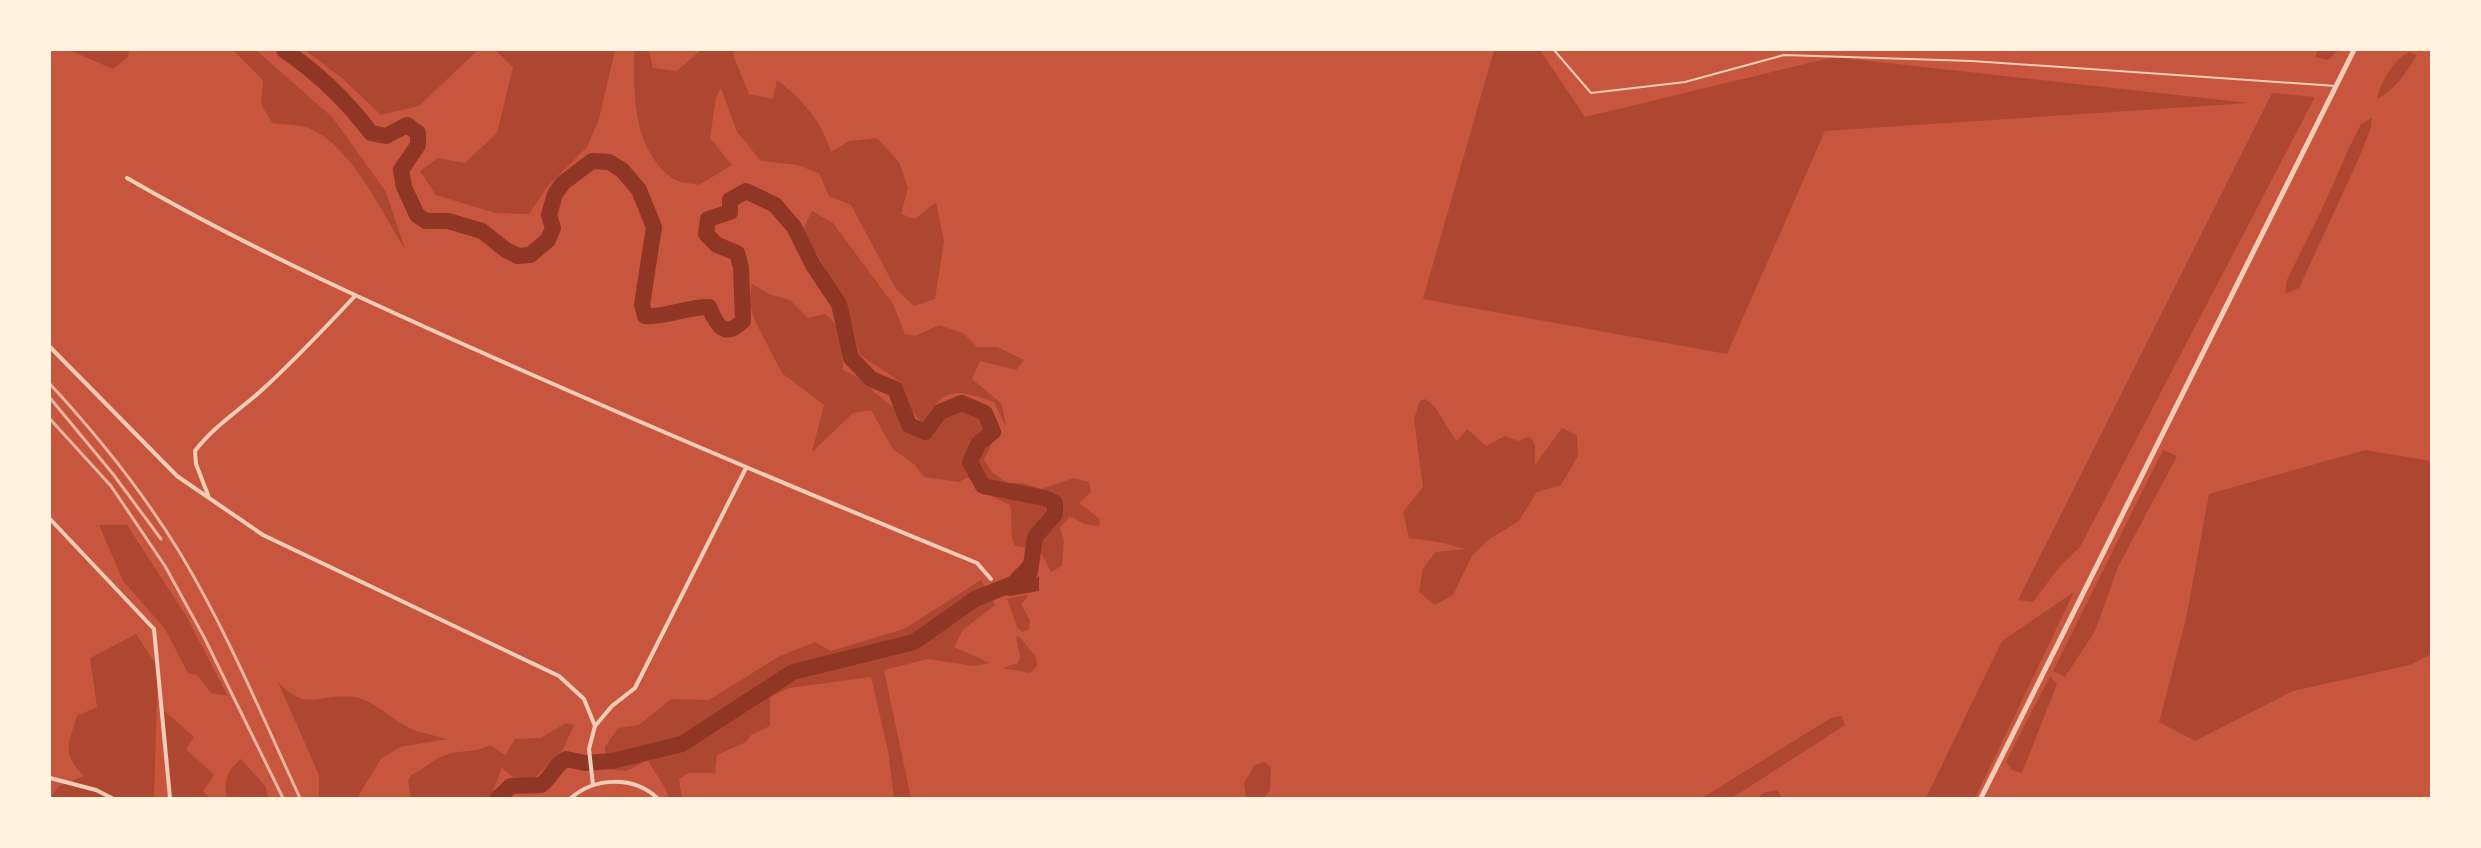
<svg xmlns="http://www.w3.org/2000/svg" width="2481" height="848" font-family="Commissioner,sans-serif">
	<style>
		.green { fill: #ae4732 }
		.water { fill: #8f3625 }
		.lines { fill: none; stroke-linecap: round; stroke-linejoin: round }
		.river { stroke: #8f3625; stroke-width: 16 }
		.service { stroke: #f1ccb7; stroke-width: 2 }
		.minor { stroke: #f1ccb7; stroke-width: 4 }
		.tertiary { stroke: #f1ccb7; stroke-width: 5 }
		.rail { stroke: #e9b49f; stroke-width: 3 }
	</style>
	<rect width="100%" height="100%" fill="#c8553d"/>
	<g class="green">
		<path d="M69 50H129L128 57 113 69Z"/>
		<path d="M233 50H256L333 118 386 192 405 249C382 213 351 144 308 128 298 124 283 125 272 123L261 104 263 80Z"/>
		<path d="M305 50H478L419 106 381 115 343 79Z"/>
		<path d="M495 50H615L599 119 587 147 548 186 529 214 495 213 436 195 420 171 438 158 465 163 497 133 513 67Z"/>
		<path d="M634 50H649L653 68 677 71 701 50H734L733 55 749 94 773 99 777 80C803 100 821 121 831 152L849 141 877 138 899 162 908 188 901 214 915 219 936 202 944 241 935 299 914 306 896 289 851 205 829 196 819 173 797 165 761 161 737 132 721 88 716 97 710 138 732 165 699 185C691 183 678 183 672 178 632 147 634 96 634 50Z"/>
		<path d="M1494 50H1540L1585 117 1834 57 2249 103 1825 131 1727 354 1423 299Z"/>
		<path d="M2318 50H2337L2329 60 2315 57Z"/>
		<path d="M2409 52 2417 55C2405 74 2396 89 2377 99 2381 82 2393 60 2409 52Z"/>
		<path d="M2272 93 2315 97 2080 547 2060 566 2033 602 2018 600Z"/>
		<path d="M2372 118 2371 128 2359 158 2299 288 2285 294 2287 280 2322 209 2350 146 2361 124Z"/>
		<path d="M812 211 833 223 893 304 905 334 915 336 939 325 963 333 977 347H997L1024 360 1016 370 980 361 972 379 1002 404 1006 427 994 402C955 389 946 386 922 423L907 405 899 381 860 355 846 306 803 229Z"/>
		<path d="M752 284 769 294 790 300 808 318 825 314C844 329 842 348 843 370L862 379 875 393 915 423 924 425C940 401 957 387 984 408 991 414 996 417 997 426 998 438 988 449 984 460L993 473 1007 483H1022L1041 489 1074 478 1089 482 1091 492 1079 503 1100 519 1099 526 1084 524 1070 516 1060 528 1064 541 1062 566 1051 572 1039 549 1015 546C1009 532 1013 519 1010 505L983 492 968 477 959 482 924 477 915 465 893 449 871 410 853 413 812 452 824 405 782 373 755 321 749 303Z"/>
		<path d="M1425 399C1440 408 1445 427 1457 441L1467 429 1486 446 1505 436 1518 441 1530 436 1535 445V465L1562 428 1577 435 1578 456 1561 485 1537 492 1518 522 1491 538 1472 556 1453 595 1435 605 1419 592 1423 568 1436 552 1466 549 1439 542 1409 538 1403 512 1423 487 1414 419 1420 401Z"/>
		<path d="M2163 450 2177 456 2118 567 2095 631 2065 677 2053 671Z"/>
		<path d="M2365 450 2431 461V654L2410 665 2293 691 2195 741 2159 722 2186 619 2209 494Z"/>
		<path d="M99 525H127L185 614 228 696 211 693 197 675 188 673 165 629 123 581Z"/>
		<path d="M981 580 995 605 963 630 954 647 990 663 973 666 928 659 884 670 911 798H894L888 751 871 677 789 688 770 697V726L751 735 746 742 717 755 715 773H689L679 779 682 798H669C665 784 654 773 648 760L626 771 607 769 605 747 618 728 639 725 671 699 709 700 778 657 815 642 831 651 904 629Z"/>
		<path d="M2074 592 1975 798H1926L2002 641Z"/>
		<path d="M1026 595 1028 596 1021 604 1030 620 1029 629 1022 632 1017 627 1007 599Z"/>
		<path d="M136 634 158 668 154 798H50L59 786 84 776C61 752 68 746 77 716L97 707 90 658Z"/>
		<path d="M1019 636 1036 657 1037 666 1030 673 1003 668 1018 663 1020 656 1016 637Z"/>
		<path d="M2050 676 2057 684 2022 773 2012 770 2006 762Z"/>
		<path d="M278 682C308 714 319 692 355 697 376 701 395 723 416 731 426 734 437 736 447 739L400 747 381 759 357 798H319V775Z"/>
		<path d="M162 709 194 737 186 749 214 775 203 791 210 798H170Z"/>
		<path d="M1842 716 1845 725 1732 798H1702L1831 718Z"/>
		<path d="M566 723 574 725 563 749 534 779 520 783 502 768 490 798H411L408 781 411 775C423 770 432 760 443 756 459 749 475 754 490 745L505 755 515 739 541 738Z"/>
		<path d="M241 759 266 787 268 798H227C223 782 227 770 241 759Z"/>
		<path d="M1264 762 1271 767 1270 790 1264 798H1246L1244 783 1255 765Z"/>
		<path d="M1777 790 1782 798H1758L1763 793Z"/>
	</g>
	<path class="water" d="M1034 545V579L1039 576V591L1010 596 1000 594 997 586 1005 583C1011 572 1018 569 1024 560 1028 554 1027 549 1034 545Z"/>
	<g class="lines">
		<path class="river" d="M284 50C318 73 346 100 371 133L386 136 407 125 418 133V145L401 170 404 187 417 215 426 221H448L482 231 506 250 518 256 530 255 548 240 553 228 549 215 555 194 563 183 592 161 609 162 622 170 639 190 654 227 642 305 645 316C664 318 685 307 709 307 717 326 724 339 743 321L741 267 737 253 717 245 706 234 708 219 730 212V200L746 191 775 205 794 227 813 265 839 304 851 358 871 379 895 389 909 425 925 432 940 412 962 403 985 413 993 432 979 443 970 462 983 486 1045 498 1055 503V514L1035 537 1030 572 1022 580 975 599 914 642 793 672 682 744 612 761 585 763 566 759C554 765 552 777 541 785L511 786 498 798"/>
		<path class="service" d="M1554 50 1591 93 1685 82 1784 55 1972 61 2336 86"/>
		<g class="minor">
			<path d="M127 178C253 251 386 310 519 369 671 436 823 500 977 563L991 579"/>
			<path d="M50 347 177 476 263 535 559 676 584 699 595 726 612 706 635 688 746 468"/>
			<path d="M208 495 196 464 195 451C214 426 240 410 263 389 295 360 325 328 355 296"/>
			<path d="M50 519 154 629 170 798"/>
			<path d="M50 778 96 790 112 798"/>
			<path d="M593 785 589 749 595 726"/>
			<path d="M571 798C595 777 634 776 657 798"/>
		</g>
		<path class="tertiary" d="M1981 798 2354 50"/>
		<g class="rail">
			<path d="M50 384C98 436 143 492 180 553 227 631 262 716 300 798"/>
			<path d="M50 398 113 474 161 539"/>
			<path d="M50 419 111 486 165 566 204 637 283 798"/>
		</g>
	</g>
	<rect width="2481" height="848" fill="none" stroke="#fff3e0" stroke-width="102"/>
</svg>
